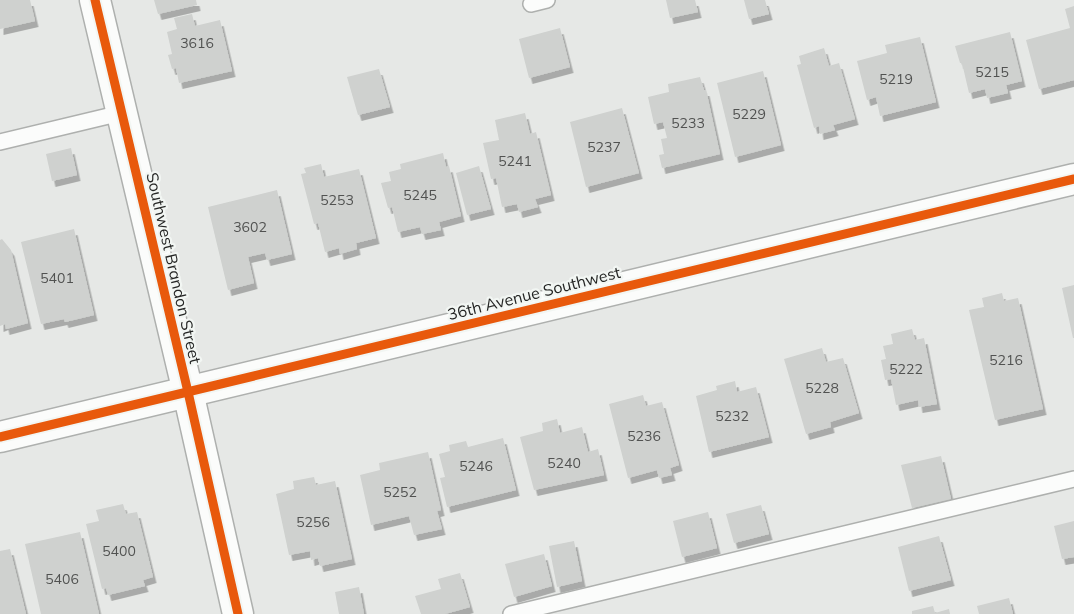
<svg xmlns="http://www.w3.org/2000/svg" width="1074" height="614" font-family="Mulish,sans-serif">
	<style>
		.building { fill: #cfd1cf; filter: url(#shadow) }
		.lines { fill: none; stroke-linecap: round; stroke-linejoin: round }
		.service-casing { stroke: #aeb0ae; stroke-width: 18 }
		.minor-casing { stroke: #aeb0ae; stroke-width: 33 }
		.service { stroke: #fbfcfb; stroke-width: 15 }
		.minor { stroke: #fbfcfb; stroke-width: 30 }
		.cycleway-casing { stroke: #f2f6f3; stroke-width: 13 }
		.cycleway { stroke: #e8590c; stroke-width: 9 }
		.labels { text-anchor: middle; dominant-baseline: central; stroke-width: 4.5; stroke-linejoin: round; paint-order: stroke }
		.number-label { font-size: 14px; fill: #515251 }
		.street-label { font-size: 16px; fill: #252625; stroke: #f2f6f3 }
	</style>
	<defs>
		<filter id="shadow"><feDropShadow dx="3.5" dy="6" stdDeviation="0" flood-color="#0004"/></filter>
	</defs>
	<rect width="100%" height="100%" fill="#e6e8e6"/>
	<g class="building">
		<path d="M0 0H30L35 21 0 29Z"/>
		<path d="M154 0H196L197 5 158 14Z"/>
		<path d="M666 0H695L698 12 670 18Z"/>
		<path d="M744 0H765L769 14 749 19Z"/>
		<path d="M1074 6V80L1039 89 1026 40 1070 28 1065 9Z"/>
		<path d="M192 14 195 26 220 20 232 71 179 83 176 68 172 69 168 55 172 54 167 32 177 29 174 18Z"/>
		<path d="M560 28 570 67 529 78 519 39Z"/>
		<path d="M1010 32 1022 81 1006 85 1008 93 987 98 985 89 969 93 962 63H960L955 46Z"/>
		<path d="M920 37 936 102 880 116 876 97 867 100 857 61 887 53 885 45Z"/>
		<path d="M824 48 829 66 839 63 855 119 833 125 835 130 820 134 819 126 814 128 797 65 801 64 799 56Z"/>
		<path d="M379 69 390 107 358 115 347 77Z"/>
		<path d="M763 71 781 145 735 157 717 83Z"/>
		<path d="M700 77 704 90H706L720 154 662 168 659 155 664 154 661 139 667 138 663 122 654 124 648 97 669 92 668 84Z"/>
		<path d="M622 108 639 173 586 187 570 122Z"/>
		<path d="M525 113 530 134 536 132 551 195 535 199 538 207 519 212 517 204 502 207 496 178 491 179 483 143 499 140 495 120Z"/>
		<path d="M71 148 77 175 52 181 46 154Z"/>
		<path d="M443 153 446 167 449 166 461 216 439 222 441 230 422 234 420 227 398 232 392 207 388 208 381 183 391 181 389 172 401 169 400 164Z"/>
		<path d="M321 164 324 177 359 169 376 238 356 243 357 249 340 254 339 248 325 252 318 223 314 224 301 174 306 173 304 168Z"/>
		<path d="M479 166 491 209 467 215 456 173Z"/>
		<path d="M277 190 292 254 267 260 265 253 248 257 254 283 228 290 208 207Z"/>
		<path d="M74 229 94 315 65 322 64 319 41 324 21 242Z"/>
		<path d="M2 239 11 250 28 323 6 329 5 324 0 326V240Z"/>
		<path d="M1074 285V338H1073L1062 288Z"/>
		<path d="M1002 293 1004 301 1018 298 1043 409 995 420 969 310 984 307 982 298Z"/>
		<path d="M912 329 915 340 924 338 937 404 919 407 918 400 896 405 891 379 885 380 881 360 886 359 883 346 893 344 891 334Z"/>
		<path d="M822 348 826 362 843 358 859 413 830 422 831 427 806 434 784 359Z"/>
		<path d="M735 381 737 392 756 387 769 437 709 452 696 396 717 390 716 386Z"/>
		<path d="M643 395 646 406 662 402 679 465 670 468 672 475 659 478 657 470 628 478 609 404Z"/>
		<path d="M557 419 560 433 582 427 588 452 598 449 604 475 534 490 520 437 543 431 542 423Z"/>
		<path d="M503 438 516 490 447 507 440 478 445 477 439 454 450 451 449 445 466 441 468 447Z"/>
		<path d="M428 452 441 510 437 511 442 529 414 535 409 516 371 525 360 475 380 470 379 463Z"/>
		<path d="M941 456 951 499 912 508 901 465Z"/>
		<path d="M314 477 316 485 335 481 352 559 320 566 318 558 311 560 310 551 289 555 276 494 294 489 293 481Z"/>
		<path d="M123 504 126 514 137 512 153 577 143 580 145 586 108 595 106 588 102 589 86 524 99 521 96 510Z"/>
		<path d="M761 505 769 534 734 543 726 514Z"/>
		<path d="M708 512 717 548 682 557 673 521Z"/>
		<path d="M1074 521V557L1062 559 1054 526Z"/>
		<path d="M80 532 99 614H41L25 544Z"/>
		<path d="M939 536 951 580 909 591 898 547Z"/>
		<path d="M574 541 582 581 557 587 549 546Z"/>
		<path d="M10 549 26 614H0V551Z"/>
		<path d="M544 554 552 586 514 597 505 564Z"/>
		<path d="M460 573 470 607 445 614H421L415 596 441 589 438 579Z"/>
		<path d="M359 587 364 614H339L335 592Z"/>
		<path d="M1009 598 1013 614H979L977 606Z"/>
		<path d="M933 606 935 613 949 609 950 614H912V611Z"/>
	</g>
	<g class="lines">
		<defs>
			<g id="service">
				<path d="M531 4 547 0"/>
				<path d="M0 142 121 113"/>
				<path d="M511 614 1074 479"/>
			</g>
			<g id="minor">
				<path d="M95 0 188 392 238 614"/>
				<path d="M0 437 1074 179"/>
			</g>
		</defs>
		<use href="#service" class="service-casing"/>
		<use href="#minor" class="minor-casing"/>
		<use href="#service" class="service"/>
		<use href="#minor" class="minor"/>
		<defs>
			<g id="cycleway">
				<path d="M95 0 188 392 238 614"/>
				<path d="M0 437 1074 179"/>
			</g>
		</defs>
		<use href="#cycleway" class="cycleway-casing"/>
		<use href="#cycleway" class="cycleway"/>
	</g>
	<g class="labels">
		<g class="number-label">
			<text x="197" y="43">3616</text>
			<text x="992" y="72">5215</text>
			<text x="896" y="79">5219</text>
			<text x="749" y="114">5229</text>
			<text x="688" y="123">5233</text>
			<text x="604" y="147">5237</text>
			<text x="515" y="161">5241</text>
			<text x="420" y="195">5245</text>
			<text x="337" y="200">5253</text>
			<text x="250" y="227">3602</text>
			<text x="57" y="278">5401</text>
			<text x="1006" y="360">5216</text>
			<text x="906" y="369">5222</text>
			<text x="822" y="388">5228</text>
			<text x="732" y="416">5232</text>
			<text x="644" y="436">5236</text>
			<text x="564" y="463">5240</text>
			<text x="476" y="466">5246</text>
			<text x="400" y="492">5252</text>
			<text x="313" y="522">5256</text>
			<text x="119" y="551">5400</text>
			<text x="62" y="579">5406</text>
		</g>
		<g class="street-label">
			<text transform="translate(174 268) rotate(77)">Southwest Brandon Street</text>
			<text transform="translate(534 293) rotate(-14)">36th Avenue Southwest</text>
		</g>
	</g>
</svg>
